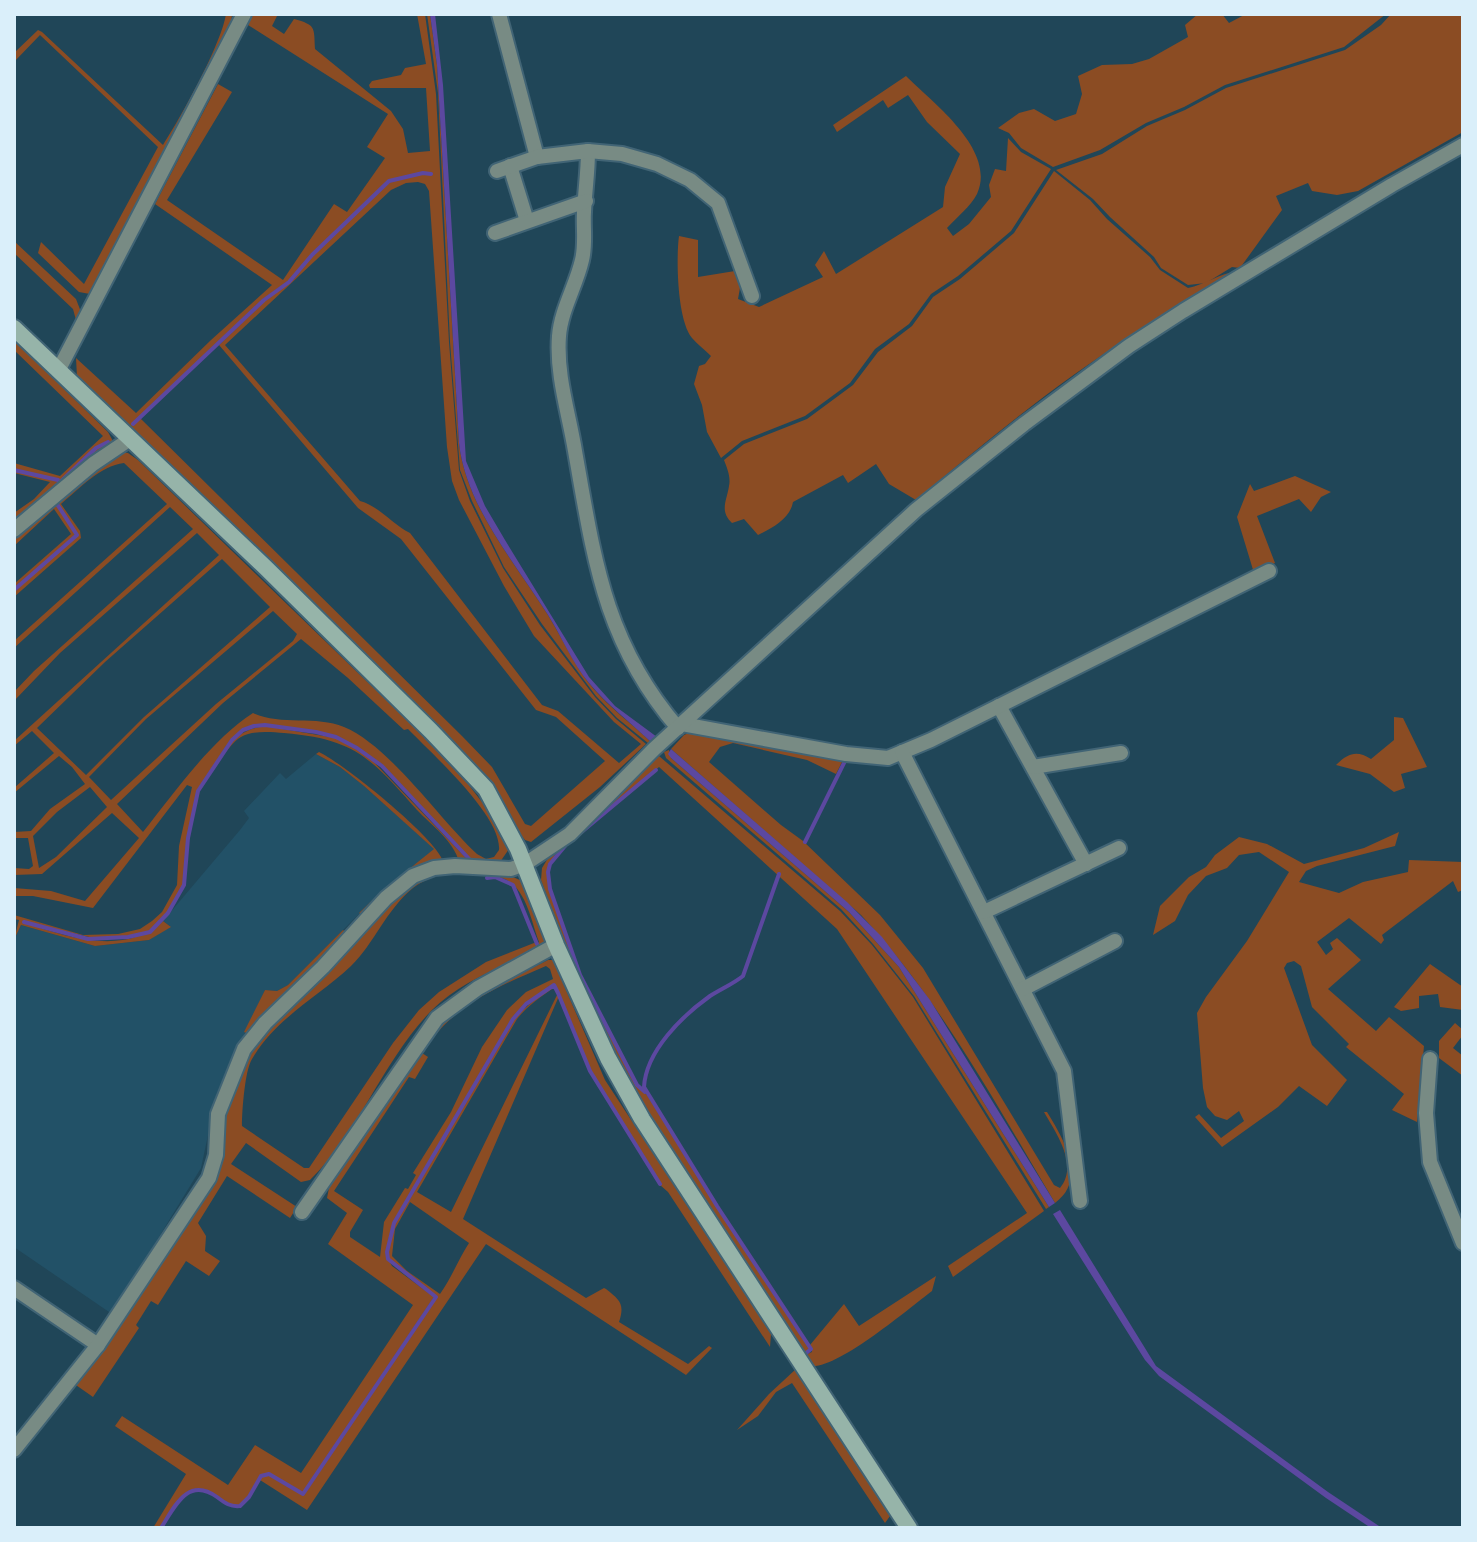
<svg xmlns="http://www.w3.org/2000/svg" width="1477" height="1542" font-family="'Public Sans',sans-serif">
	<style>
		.built { fill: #225167 }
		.green { fill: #8b4c23; fill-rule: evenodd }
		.water { fill: #5c48a0 }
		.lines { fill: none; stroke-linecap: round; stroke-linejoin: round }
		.stream { stroke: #5c48a0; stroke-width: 4 }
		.street-casing { stroke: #416475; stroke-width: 18 }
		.secondary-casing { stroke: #416475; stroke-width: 20 }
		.street { stroke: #788b84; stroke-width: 14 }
		.secondary { stroke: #96b4a9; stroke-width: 16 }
	</style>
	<rect width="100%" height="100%" fill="#204658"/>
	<path class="built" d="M316 754 340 767 364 786 435 849 383 890 288 985 277 991 265 990 217 1093 201 1168 112 1314 14 1247V940L21 925 95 946 149 940 170 926 163 921 240 830 249 818 244 811 280 773 286 779Z"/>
	<g class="green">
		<path d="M226 14H232L231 25 90 294 79 292 38 253 41 242 84 284 158 147 40 35 14 62V53L38 30 42 32 163 145C181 117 221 45 226 14Z"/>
		<path d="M253 14 277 16 272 26 284 34 294 19C316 25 314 27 315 49L391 111 403 129 408 153 430 151 426 88H370L369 85 372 81 401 75 405 68 426 64 417 14H425L436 94 449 342 459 470 470 501 503 568 540 625 595 697 616 719 646 744 600 787 531 842 525 840 521 835 505 804 478 768 215 507 77 377 76 358 136 413 211 340 272 285 155 204 218 84 232 92 167 200 283 280 334 204 347 212 385 158 367 147 388 114 248 25ZM423 172 431 175 423 174 390 182 312 255 294 279 265 301 219 345 358 508 401 539 536 710 556 717 605 761 531 826 525 824 492 767 462 736 140 418 132 424 263 299 292 278 311 254 389 181ZM418 182 425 184 429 191 447 447 452 481 459 500 504 586 534 636 614 722 641 744 619 763 558 711 542 705 410 533C392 524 379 506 360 501L225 345 391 190 406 183Z"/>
		<path d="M427 14H430L437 65 459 443C466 507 515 562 548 615 563 639 574 666 593 688 610 708 631 723 651 742L648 743 617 718 596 696 542 624 504 567 472 501 460 470 450 342 438 93Z"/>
		<path d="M1198 14H1222L1229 23 1246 14H1386L1344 47 1225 85 1184 107 1146 123 1100 150 1053 167 1021 148 1009 133 998 128 1019 113 1034 109 1055 121 1076 114 1082 94 1078 76 1102 65 1132 64 1149 59 1188 37 1185 25Z"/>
		<path d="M1391 14H1463V132L1358 191 1337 195 1312 191 1308 183 1276 196 1282 210 1240 268 1232 267 1206 283 1188 285 1161 268 1154 257 1110 217 1093 199 1056 170 1102 154 1147 126 1185 110 1226 88 1345 50 1381 25Z"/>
		<path d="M906 76C933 103 997 150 977 194 971 206 956 218 947 228L953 236 969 224 991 197 989 185 995 169 1006 171 1008 138 1021 152 1051 169 1011 231 958 276 931 294 909 324 875 349 850 383 805 416 742 441 721 458 707 432 702 405 694 384 699 366 705 364 711 356C705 350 697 344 692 338 677 320 676 258 679 236L698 240V277L735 271 742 277 738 299 759 307 823 277 815 265 824 251 836 274 943 207 945 187 960 154 927 122 908 95 888 108 883 100 837 132 833 125Z"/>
		<path d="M1054 171 1090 200 1107 219 1150 257 1160 270 1188 288C1204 285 1222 272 1237 272 1203 292 1169 312 1136 333 1058 382 986 441 916 500L889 484 876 464 848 483 843 475 793 502C790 519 772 528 758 535L744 519 732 523C719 511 727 500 729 486 731 477 727 468 724 460L744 444 807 419 853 385 878 352 912 326 933 297 960 279 1014 233Z"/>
		<path d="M14 241 76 299 81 312 76 320 73 309 14 253Z"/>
		<path d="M14 340 108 432 114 443 62 482 97 449 109 442 96 447 14 522V513L34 499 50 482 14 473V470L55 479 14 469V463L60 476 103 436 14 350Z"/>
		<path d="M121 452 128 453 138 460 416 729 468 784 485 806 509 849 500 862 475 863 470 859 383 765 358 747 337 737 316 731 265 724 253 726 243 729 226 746 198 790 187 837 183 885 167 912 150 931 140 935 98 939 24 922C67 938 126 956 163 921L171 927 149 940 95 946 21 925 14 940 19 920 14 919V915L83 935 118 934 140 929 152 921 162 912 177 885 179 846 192 787 187 785 93 908 33 896H14V888L51 891 85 901 139 838 112 813 42 874 14 875V868L29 869 33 866 28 838H14V832L31 831 50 809 85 784 72 767 59 756 14 793V788L54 753 32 731 14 746V741L219 555 197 533 60 653 14 701V692L34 671 193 529 170 507 14 648V641L167 504 124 463C100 466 79 489 61 504L80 531 81 538 14 597V592L78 535 56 503 75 535 14 588V584L71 534 54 509 14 546V534L68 489ZM222 559 270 607 144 717 86 775 37 728 105 662ZM273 611 297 634 293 641 216 704 111 800 89 777 146 719ZM301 639 348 678 404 730 408 729C431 753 502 816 499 850L494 857 486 859 477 854C439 819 390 746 344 727 316 715 280 726 253 713 211 740 175 792 143 832L117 804 223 703ZM90 787 107 807 56 857 39 868 33 836 57 812Z"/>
		<path d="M1295 476 1331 492 1321 497 1311 512 1299 499 1257 516 1275 563 1254 573 1237 517 1250 484 1254 491Z"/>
		<path d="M1394 717 1403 718 1427 767 1401 774 1405 788 1394 792 1370 774 1336 765C1348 753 1357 750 1371 759L1394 740Z"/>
		<path d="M265 726 336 738 368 756 469 861 459 862C454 841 431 825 417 810 371 758 355 739 284 733 271 732 253 730 241 737 231 742 217 765 209 774 225 750 233 730 265 726Z"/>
		<path d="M691 732 843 760 836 774 807 760 733 743 720 747 709 762 781 825 803 841 880 915 923 968 1054 1185 1060 1188C1079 1165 1056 1133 1044 1112H1047C1063 1138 1088 1179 1055 1203 996 1104 940 1000 861 915L671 749 684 735Z"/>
		<path d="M669 750 671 758 849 912 899 967 1049 1207 1046 1209 914 996 873 944 841 909 666 758 664 752Z"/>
		<path d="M319 752C344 764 435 837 443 861L363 916 359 913 383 890 434 849 364 786 340 767 316 754Z"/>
		<path d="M659 756 840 911 872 945 913 997 1044 1211 953 1277 948 1266 1027 1213 837 929 659 767 557 852 549 864 547 878 564 934 579 975 636 1085 647 1095 810 1350 805 1353 634 1090C597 1023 568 952 541 880L542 868 553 850Z"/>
		<path d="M1399 832 1395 846 1317 866 1306 871 1299 882 1339 893 1363 882 1408 872 1409 860 1463 862V890L1458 892 1453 881 1382 935 1384 940 1381 944 1349 918 1317 942 1326 955 1333 949 1330 943 1337 938 1361 960 1328 989 1376 1031 1389 1017 1424 1046 1417 1122 1392 1110 1404 1094 1346 1047 1349 1044 1312 1007 1301 966 1294 961 1287 963 1284 968 1312 1045 1347 1080 1327 1106 1299 1086 1278 1107 1222 1147 1195 1117 1199 1114 1221 1138 1244 1121 1239 1111 1227 1120 1215 1116 1207 1107 1203 1088 1197 1013 1206 997 1247 941 1289 872 1259 852 1239 855 1227 868 1206 876 1188 895 1175 921 1153 935 1160 906 1189 877 1206 867 1215 855 1239 837 1267 844 1304 864 1364 848Z"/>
		<path d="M458 870C442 874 426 878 413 888 386 910 374 944 351 966 318 997 276 1018 252 1059 245 1070 242 1110 242 1126L304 1168H309L393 1043 419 1010 439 992 486 962 534 943 537 944 539 942C531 921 526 886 502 878 492 874 482 878 473 871L504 873 522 881 549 943C510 964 463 979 432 1010 383 1060 360 1131 310 1180L301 1182 246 1143 231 1164 297 1207 290 1218 227 1176 198 1223 206 1236 205 1251 220 1261 209 1276 186 1261 158 1305 151 1301 136 1325 139 1328 93 1397 73 1383 212 1179 224 1107 248 1050 384 904 419 877Z"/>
		<path d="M343 930 348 934 251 1035 244 1032 265 990 277 991 288 985Z"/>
		<path d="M548 960H553L605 1080 771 1334 770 1347 668 1192 660 1185 590 1071 559 996 463 1219 586 1298 604 1288 606 1289C620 1300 625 1304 619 1322L688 1364 709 1346 712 1348 686 1375 486 1244 307 1510 260 1480 262 1476 269 1475 304 1495 437 1297 389 1259 388 1252 395 1223 514 1020C524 1007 541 995 554 986H549C538 1000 524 1004 512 1019L393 1223C389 1237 383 1252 392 1266L434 1297 303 1493 269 1473 260 1475 248 1497 240 1506C230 1506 225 1502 217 1496 188 1475 174 1507 160 1528H153L186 1474 115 1426 122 1416 228 1485 255 1445 301 1473 413 1305 328 1244 347 1213 327 1198 329 1188 437 1026 459 1005ZM546 966 550 969 553 979 526 992 507 1010 482 1047 451 1112 413 1173 416 1175 408 1189 405 1188 384 1222 380 1257 350 1237V1232L363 1210 334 1191 409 1077 415 1079 428 1057 422 1053C454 1004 495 988 546 966ZM555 987 558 993 451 1212 417 1192 517 1019C527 1006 542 996 555 987ZM410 1202 469 1243C458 1260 452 1277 440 1294L407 1271 392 1256 395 1229Z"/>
		<path d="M1430 964 1463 987V1010L1440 1007 1438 994 1419 996V1008L1401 1011 1394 1007Z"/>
		<path d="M1455 1023 1463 1030V1035L1453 1048 1463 1056V1076L1439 1058V1041Z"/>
		<path d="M936 1276 932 1291C908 1309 838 1369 811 1366L805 1355 812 1352 810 1345 844 1304 859 1326Z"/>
		<path d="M796 1369 890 1516 885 1523 792 1383 776 1392 758 1416 737 1430 769 1394Z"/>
	</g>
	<g class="water">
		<path d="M430 14H435L443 85 466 461 485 506 505 540 589 677 615 706 657 737 651 742C630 722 607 705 589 683 572 663 562 637 548 615 515 562 466 507 459 443L437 65Z"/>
		<path d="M671 749 847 902 882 937 930 1000 1055 1203 1049 1207 899 967 849 912 671 758 668 754Z"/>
		<path d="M1060 1210 1156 1366 1328 1492 1382 1528H1371L1326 1498 1159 1376 1145 1360 1053 1214Z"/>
	</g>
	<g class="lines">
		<g class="stream">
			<path d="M133 424 264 300 289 282 312 255 389 181 423 173 431 174"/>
			<path d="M14 470 58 480"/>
			<path d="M55 487 96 448 108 442"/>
			<path d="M14 590 77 535 57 504"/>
			<path d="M578 835 656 770"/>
			<path d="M805 842 846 759"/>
			<path d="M565 846 550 864 548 872 550 889 580 975 637 1085 645 1092"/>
			<path d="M779 874 743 976C733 984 721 989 710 996 682 1016 646 1051 644 1087L717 1206 811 1349 805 1354"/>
			<path d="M487 878 495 877 513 885 537 944"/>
			<path d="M24 922 88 939 128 937 150 932 168 913 184 885 188 838 198 791 232 740 243 730 254 726 265 725 316 732 336 737 357 748 382 766 473 863"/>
			<path d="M161 1528C175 1506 188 1476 217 1497 225 1503 230 1507 240 1506L249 1497 261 1476 269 1474 303 1494 436 1297 388 1259 387 1252 394 1223 513 1019 526 1004 554 985 558 993 590 1071 660 1184"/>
		</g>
		<defs>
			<g id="street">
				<path d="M499 14 537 157"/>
				<path d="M588 151C588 172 585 191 584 212 583 228 586 244 582 260 576 286 561 310 559 336 556 375 569 414 575 451 594 558 604 642 678 728"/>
				<path d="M510 166 527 221"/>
				<path d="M497 171 537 157 588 151 622 154 657 164 690 180 718 203 752 296"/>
				<path d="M495 233 586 201"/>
				<path d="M58 371 244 14"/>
				<path d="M14 530 93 464 130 439"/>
				<path d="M999 706 1086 864"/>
				<path d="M682 724 846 754 888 758 931 740 1269 571"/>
				<path d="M902 752 1064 1071 1080 1201"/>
				<path d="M1033 767 1121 753"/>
				<path d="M984 912 1119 848"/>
				<path d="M1023 989 1115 941"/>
				<path d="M1430 1059 1426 1113 1430 1162 1463 1243"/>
				<path d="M302 1212 437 1018 478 988 556 945"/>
				<path d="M14 1288 98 1345"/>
				<path d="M14 1450 98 1345 209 1178 216 1155 218 1114 244 1049 265 1023 323 967 386 898 413 876 434 868 455 866 511 869 525 864 570 834 654 749 916 510 1024 424 1129 346 1183 311 1392 185 1463 145"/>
			</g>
			<path id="secondary" d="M14 328 266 568 431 731 486 789 518 849 556 945 608 1058 642 1119 909 1528"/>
		</defs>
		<use href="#street" class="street-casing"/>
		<use href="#secondary" class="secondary-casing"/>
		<use href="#street" class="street"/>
		<use href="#secondary" class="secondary"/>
	</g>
	<rect width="1477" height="1542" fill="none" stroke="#daeffa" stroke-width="32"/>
</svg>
